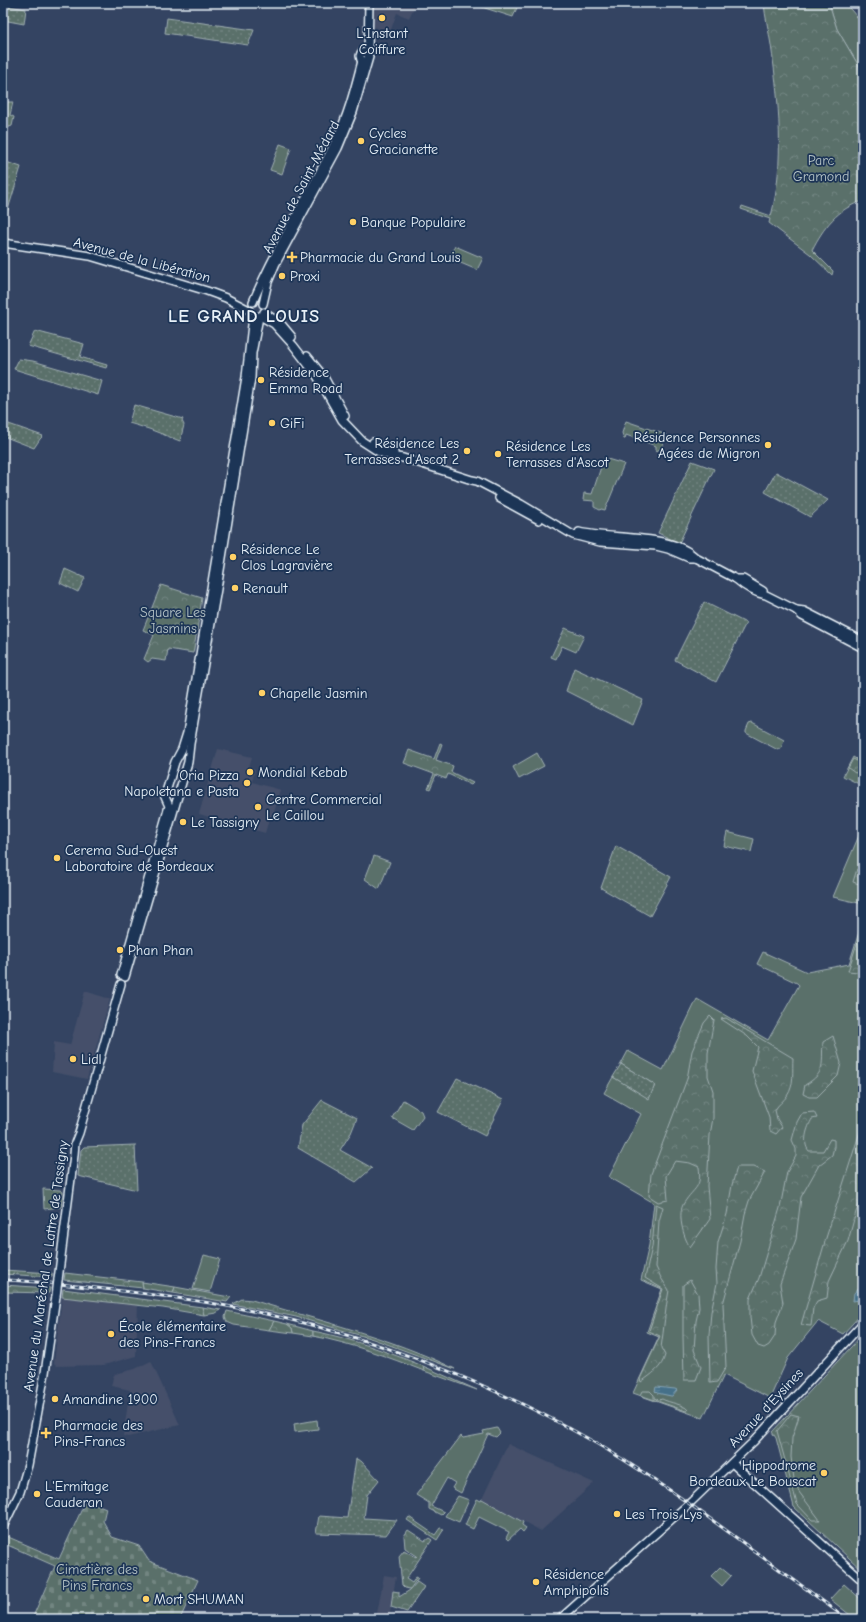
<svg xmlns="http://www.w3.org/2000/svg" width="866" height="1622" font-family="'Comic Neue',sans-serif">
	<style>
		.built { fill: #444f6a }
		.grass { fill: #5a706b; stroke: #a1b0b2 }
		.forest { fill: url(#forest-crowns); stroke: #a1b0b2 }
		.cemetery { fill: url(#cemetery-stones); stroke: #a1b0b2 }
		.garden { fill: url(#garden-dots); stroke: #a1b0b2 }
		.water { fill: url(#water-ripples); stroke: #86a4b5 }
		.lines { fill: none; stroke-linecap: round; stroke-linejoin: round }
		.secondary-casing { stroke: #e8f1f8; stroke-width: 10 }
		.secondary { stroke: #1d3557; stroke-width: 7 }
		.rail-casing { stroke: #e8f1f8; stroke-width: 3 }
		.rail { stroke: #1d3557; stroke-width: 1.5; stroke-dasharray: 4.5; stroke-linecap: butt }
		.secondary-bridge-casing { stroke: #e8f1f8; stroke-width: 10; stroke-linecap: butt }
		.secondary-bridge { stroke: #1d3557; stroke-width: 7 }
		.poi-dot { fill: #ffd166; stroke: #1d3557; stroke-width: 1.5 }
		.labels { text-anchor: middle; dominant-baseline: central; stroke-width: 3.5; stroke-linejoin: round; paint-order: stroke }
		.poi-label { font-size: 14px; fill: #e8f1f8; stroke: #1d3557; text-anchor: start }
		.park-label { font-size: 14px; fill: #b6c4c7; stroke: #1d3557 }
		.street-label { font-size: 14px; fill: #e8f1f8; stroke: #1d3557 }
		.district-label { font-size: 18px; font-weight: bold; letter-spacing: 1px; fill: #e8f1f8; stroke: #1d3557 }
	</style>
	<defs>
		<pattern id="forest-crowns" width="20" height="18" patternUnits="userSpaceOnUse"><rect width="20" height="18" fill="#5a706b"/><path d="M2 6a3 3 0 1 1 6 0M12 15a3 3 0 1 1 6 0" fill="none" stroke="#728581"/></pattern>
		<pattern id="cemetery-stones" width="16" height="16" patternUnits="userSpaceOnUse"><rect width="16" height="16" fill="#5a706b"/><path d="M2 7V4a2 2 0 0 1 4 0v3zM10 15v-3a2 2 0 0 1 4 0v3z" fill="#728581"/></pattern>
		<pattern id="garden-dots" width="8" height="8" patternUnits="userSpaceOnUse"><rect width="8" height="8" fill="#5a706b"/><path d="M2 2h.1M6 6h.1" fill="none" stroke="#728581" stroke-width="1.8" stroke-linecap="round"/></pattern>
		<pattern id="water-ripples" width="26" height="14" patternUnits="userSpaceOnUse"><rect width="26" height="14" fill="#447089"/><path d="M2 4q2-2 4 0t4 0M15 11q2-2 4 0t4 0" fill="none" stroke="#5f859a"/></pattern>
	</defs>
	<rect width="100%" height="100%" fill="#344462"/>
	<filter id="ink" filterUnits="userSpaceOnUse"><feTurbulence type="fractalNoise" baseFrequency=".025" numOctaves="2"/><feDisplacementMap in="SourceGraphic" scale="8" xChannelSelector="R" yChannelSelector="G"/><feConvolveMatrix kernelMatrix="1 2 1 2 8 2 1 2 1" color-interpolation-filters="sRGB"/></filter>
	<g filter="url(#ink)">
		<g class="built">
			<path d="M374 3H416L409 18 397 13 390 32 374 27Z"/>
			<path d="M218 749 252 757 249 767 255 769 252 782 281 790 273 816H270L265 833 199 814Z"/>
			<path d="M85 991 110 999 87 1079 52 1072 54 1042 70 1045Z"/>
			<path d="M62 1297 138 1305 136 1356 104 1365 57 1366 54 1363Z"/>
			<path d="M151 1361 180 1425 128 1437 123 1436 130 1390 111 1386 113 1377 115 1374 135 1369Z"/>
			<path d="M508 1444 570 1472 594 1483 541 1531 482 1499Z"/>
			<path d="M384 1575 396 1577 389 1619H376Z"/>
		</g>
		<g class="grass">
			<path d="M829 3H845L863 24V73L837 29Z"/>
			<path d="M3 102H13L10 115 14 117 12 126 4 129Z"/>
			<path d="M280 144 291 148 282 174 270 170Z"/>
			<path d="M455 246 483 258 477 270 449 258Z"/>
			<path d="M626 421 667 435 661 449 656 451V446L626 435 625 439H624L622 433Z"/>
			<path d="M604 458 624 464 605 510 601 509 600 510 594 507V501L583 500 584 493 592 494Z"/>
			<path d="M752 723 784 740 781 749 778 750 746 733V731L749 724Z"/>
			<path d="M537 753 544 766 519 779 513 767Z"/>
			<path d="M853 757 863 763V782L861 785 843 776Z"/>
			<path d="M727 832 754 839 751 852 724 846Z"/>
			<path d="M860 833 863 834V904L833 897Z"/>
			<path d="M374 856 390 862 379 889 365 879Z"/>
			<path d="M863 919V1312L843 1334 818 1321 788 1358 770 1398 724 1375 703 1418 633 1393 659 1337 647 1332 662 1289 641 1280 649 1245 654 1203 609 1177 641 1114 604 1093 613 1077 649 1098 655 1085 621 1064 628 1051 663 1070 697 999 768 1040 799 985 797 983 757 964 763 952 807 972 849 964Z"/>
			<path d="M403 1100 421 1111 423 1116 413 1130 392 1118Z"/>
			<path d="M43 1189 60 1190 63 1192 61 1207 44 1209Z"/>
			<path d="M204 1255 220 1259 210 1292 193 1289Z"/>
			<path d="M142 1282 175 1287 173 1293 143 1288Z"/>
			<path d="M202 1307 221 1310 216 1313 204 1315Z"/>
			<path d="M227 1311 274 1321 269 1330 234 1325 227 1322 225 1317Z"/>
			<path d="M287 1324 313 1331V1336L293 1333 292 1328Z"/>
			<path d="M863 1334V1571L794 1507 776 1438 772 1432Z"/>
			<path d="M423 1366 477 1390 424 1371Z"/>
			<path d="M317 1420 318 1429 295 1432 294 1424Z"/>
			<path d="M497 1428 500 1433 496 1437 488 1434 461 1493 452 1488 455 1483 447 1478 431 1506 444 1512 441 1515 429 1509V1503L416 1495 461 1436 463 1438 484 1434 483 1431Z"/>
			<path d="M458 1496 469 1500 459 1522 445 1516Z"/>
			<path d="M477 1499 481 1501 482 1499 523 1522 522 1525 526 1528 523 1532 520 1529 508 1540 506 1538 509 1532 479 1517 473 1529 465 1525Z"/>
			<path d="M720 1567 731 1576 722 1586 711 1576Z"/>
			<path d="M844 1584 863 1601V1619H855L830 1599Z"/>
		</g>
		<g class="forest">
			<path d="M469 3H519L513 17Z"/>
			<path d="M764 3H829L837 29 863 73V111L860 117 863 119V201C838 208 823 228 812 250L833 271 832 275 810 254 769 223 770 219 741 209 742 206 771 216C785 163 779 100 771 45 769 31 765 17 764 3Z"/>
			<path d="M161 585 202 598 194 649 193 653 168 649 166 661 152 659 148 662 144 659 154 635 143 630Z"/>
			<path d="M565 628 584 636 576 652 562 646 556 659 551 657Z"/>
			<path d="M574 668 643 700 633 725 566 691Z"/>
			<path d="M440 743 442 744 436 760 453 766 451 772 473 783 471 785 448 774 446 779 436 775 430 789 428 788 434 774 404 763 409 750 434 759Z"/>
			<path d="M853 759 863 764 860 771 855 773 848 768Z"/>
			<path d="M857 869 863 871 859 884 853 882Z"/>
			<path d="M863 925V942L860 955 863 958V977L858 972 848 971Z"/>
			<path d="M710 1016 714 1020 708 1053V1076L713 1091V1118L710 1135 707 1186 710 1219 690 1247C683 1237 677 1213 684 1203 694 1187 702 1189 699 1167L690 1163 675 1161 666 1176 668 1200 658 1202 649 1196 651 1174 687 1079 692 1051 704 1023Z"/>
			<path d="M726 1018 793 1058C792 1070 795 1085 787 1096 784 1101 778 1104 775 1110L777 1119 782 1127 776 1134 770 1131 769 1117 752 1071 758 1047 747 1036 721 1019Z"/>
			<path d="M833 1036 841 1063 838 1076 817 1097H809L803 1094 805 1085C827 1072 821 1064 823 1042Z"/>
			<path d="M814 1112 817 1118 812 1119C807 1128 802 1143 809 1151H823L830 1139 834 1140V1147L832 1155 819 1165 801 1197 796 1239 780 1284 783 1303 776 1322 775 1336 769 1345 764 1348 758 1346 752 1335 750 1317V1299L759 1278 780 1208 787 1172 796 1156V1149L792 1140 797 1122 802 1113Z"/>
			<path d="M863 1122V1195L856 1212 848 1241 829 1281 827 1298 817 1301 813 1308 811 1326 801 1325 826 1238Z"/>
			<path d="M737 1167H754L765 1172 749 1201 745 1214 740 1241 723 1304 726 1367 717 1382 710 1383 709 1335 711 1312 717 1283 716 1269 718 1242 727 1214 732 1185Z"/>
			<path d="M656 1204 663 1207 659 1221 656 1267 661 1278 669 1290C665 1310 664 1329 661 1348L665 1355C662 1368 652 1374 641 1382L640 1379 660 1336 649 1331 663 1289 645 1278 652 1247Z"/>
			<path d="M3 1270 52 1273V1277L3 1274Z"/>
			<path d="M65 1273 142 1282 143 1288 64 1280Z"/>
			<path d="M690 1280 698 1294 699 1308 696 1321 694 1350 701 1367 696 1380H684L683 1336V1285Z"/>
			<path d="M3 1285 50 1288 49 1293 3 1292Z"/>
			<path d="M175 1287 224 1296 231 1297 227 1302 173 1293Z"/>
			<path d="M63 1289 202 1307 204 1315 163 1308 62 1297Z"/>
			<path d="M242 1299 252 1300C320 1321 390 1337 455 1369L373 1339 296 1317 233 1304Z"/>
			<path d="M274 1321 287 1324 292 1328 293 1333 269 1330Z"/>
			<path d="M313 1331C350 1338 388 1352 423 1366L424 1371C388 1357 351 1343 313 1336Z"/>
			<path d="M642 1391H650L654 1395V1398L659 1400 662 1399C669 1403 684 1404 688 1410L686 1411 640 1395Z"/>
			<path d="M791 1414 799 1416 792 1438 791 1457 794 1479 799 1492 820 1520H812L797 1504 777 1431Z"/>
			<path d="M409 1517 435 1535 440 1528 444 1529 437 1540 407 1520Z"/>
			<path d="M408 1530 425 1541 429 1538 432 1540 406 1579 412 1583 416 1577 418 1578 410 1589 405 1588 402 1585 399 1556 404 1550 416 1557 417 1556 405 1548 404 1536Z"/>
			<path d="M417 1582 424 1587 407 1612 391 1607 393 1591 399 1592V1597L410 1590Z"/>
		</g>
		<path class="cemetery" d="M86 1500 106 1508 103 1521 112 1537 139 1546 149 1561 198 1580 180 1619H32L55 1566 3 1543 6 1536 59 1559Z"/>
		<g class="garden">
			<path d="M3 5 26 9 24 24 3 20Z"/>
			<path d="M167 18 254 30 248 45 165 33Z"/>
			<path d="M3 161 21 167 3 226Z"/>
			<path d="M35 331 84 344 80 357 107 365 106 368 28 346Z"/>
			<path d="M19 359 33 361 102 381 98 395 14 369Z"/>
			<path d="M134 405 183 419 182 421 184 425 180 441 149 429 129 423Z"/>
			<path d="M3 422 43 436 40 439 34 448 3 436Z"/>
			<path d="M692 461 714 469 679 543 658 533Z"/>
			<path d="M776 472 828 500 810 517 765 492Z"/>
			<path d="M65 569 85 578 78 592 60 583Z"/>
			<path d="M704 602 746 623 716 682 675 660Z"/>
			<path d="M616 846 671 877 650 916 601 888Z"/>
			<path d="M621 1064 655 1085 649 1099 613 1077Z"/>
			<path d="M457 1078 503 1100 485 1136 438 1112Z"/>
			<path d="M322 1100 357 1118 351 1133 340 1150 372 1168 356 1182 298 1148 302 1125Z"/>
			<path d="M135 1145 137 1190 78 1176 81 1150 84 1147Z"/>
			<path d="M356 1459 361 1461 379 1480 367 1495 364 1518 397 1520 386 1535 316 1533 319 1516 347 1518Z"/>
		</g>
		<g class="water">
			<path d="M863 1283V1295L859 1300 853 1301 854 1293Z"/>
			<path d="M656 1387 675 1389 677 1390 672 1396H671L657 1393 655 1391Z"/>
		</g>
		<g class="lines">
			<defs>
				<g id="secondary">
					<path d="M368 53 369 3"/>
					<path d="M3 243 90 256 207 291 226 298 249 310"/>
					<path d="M253 302C276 246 309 196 335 142 348 116 355 88 362 61"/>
					<path d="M263 304 268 282 276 263 338 148 353 112 369 57 366 52 361 53 360 56 361 60 365 61 368 60"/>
					<path d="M264 312 282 325 292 337"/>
					<path d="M260 316 274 324 293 345 317 376 342 420 362 441 379 452 390 456 403 458 472 480 477 481 521 504 573 535 600 542 656 546 668 549 689 558H696L736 579C744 586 755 593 766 595L796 610 804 611 863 641"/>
					<path d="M307 356 324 377 345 416"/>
					<path d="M373 442 394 453"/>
					<path d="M499 498 539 520"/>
					<path d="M579 532C612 540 672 533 696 558"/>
					<path d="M736 579H743L763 591"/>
					<path d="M796 610 802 616 863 648"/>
					<path d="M121 975 169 806 165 797 166 792 175 762 182 749 187 733 246 377 253 316"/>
					<path d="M125 977 188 762 190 744 217 589 251 378 252 353 259 317"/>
					<path d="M58 1280 74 1155 75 1143 79 1133 121 984"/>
					<path d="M732 1463 863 1581"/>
					<path d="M3 1527 20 1492 28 1465 45 1373 56 1296"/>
					<path d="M560 1619 692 1501 753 1442 863 1323"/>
				</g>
			</defs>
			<use href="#secondary" class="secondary-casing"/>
			<use href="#secondary" class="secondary"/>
			<defs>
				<path id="rail" d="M3 1280C40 1281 77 1286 114 1290 148 1294 182 1298 216 1304 346 1327 471 1373 587 1438 640 1468 689 1503 738 1539 774 1566 811 1592 847 1619"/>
			</defs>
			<use href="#rail" class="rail-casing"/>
			<use href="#rail" class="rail"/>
			<defs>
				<path id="secondary-bridge" d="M56 1296 58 1280"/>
			</defs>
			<use href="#secondary-bridge" class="secondary-bridge-casing"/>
			<use href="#secondary-bridge" class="secondary-bridge"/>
		</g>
	</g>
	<g class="poi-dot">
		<circle cx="382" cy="18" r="4"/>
		<circle cx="361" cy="141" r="4"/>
		<circle cx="353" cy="222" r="4"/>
		<path d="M290 251h4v4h4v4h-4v4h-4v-4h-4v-4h4z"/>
		<circle cx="282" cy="276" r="4"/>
		<circle cx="261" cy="380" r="4"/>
		<circle cx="272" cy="423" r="4"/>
		<circle cx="768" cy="445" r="4"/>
		<circle cx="467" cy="451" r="4"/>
		<circle cx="498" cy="454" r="4"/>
		<circle cx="233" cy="557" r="4"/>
		<circle cx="235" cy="588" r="4"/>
		<circle cx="262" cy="693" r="4"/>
		<circle cx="250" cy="772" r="4"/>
		<circle cx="247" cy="783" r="4"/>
		<circle cx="258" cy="807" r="4"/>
		<circle cx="183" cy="822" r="4"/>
		<circle cx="57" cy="858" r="4"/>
		<circle cx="120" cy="950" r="4"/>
		<circle cx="73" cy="1059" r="4"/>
		<circle cx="111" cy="1334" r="4"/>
		<circle cx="55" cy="1399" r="4"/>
		<path d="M44 1427h4v4h4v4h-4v4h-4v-4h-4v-4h4z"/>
		<circle cx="824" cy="1473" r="4"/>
		<circle cx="37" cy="1494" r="4"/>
		<circle cx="617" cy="1514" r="4"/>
		<circle cx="536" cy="1582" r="4"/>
		<circle cx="146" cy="1599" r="4"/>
	</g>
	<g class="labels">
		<g class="poi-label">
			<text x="382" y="33" text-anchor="middle">L'Instant<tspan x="382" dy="16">Coiffure</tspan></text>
			<text x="369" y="133">Cycles<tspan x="369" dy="16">Gracianette</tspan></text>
			<text x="361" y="222">Banque Populaire</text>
			<text x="300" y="257">Pharmacie du Grand Louis</text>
			<text x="290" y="276">Proxi</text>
			<text x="269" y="372">Résidence<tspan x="269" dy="16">Emma Road</tspan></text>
			<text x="280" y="423">GiFi</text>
			<text x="760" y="437" text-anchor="end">Résidence Personnes<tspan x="760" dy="16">Agées de Migron</tspan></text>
			<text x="459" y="443" text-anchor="end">Résidence Les<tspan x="459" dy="16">Terrasses d'Ascot 2</tspan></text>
			<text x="506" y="446">Résidence Les<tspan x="506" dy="16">Terrasses d'Ascot</tspan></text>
			<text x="241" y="549">Résidence Le<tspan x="241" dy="16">Clos Lagravière</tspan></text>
			<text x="243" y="588">Renault</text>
			<text x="270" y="693">Chapelle Jasmin</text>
			<text x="258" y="772">Mondial Kebab</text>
			<text x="239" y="775" text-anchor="end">Oria Pizza<tspan x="239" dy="16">Napoletana e Pasta</tspan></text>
			<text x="266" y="799">Centre Commercial<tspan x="266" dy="16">Le Caillou</tspan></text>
			<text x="191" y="822">Le Tassigny</text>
			<text x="65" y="850">Cerema Sud-Ouest<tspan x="65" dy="16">Laboratoire de Bordeaux</tspan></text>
			<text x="128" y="950">Phan Phan</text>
			<text x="81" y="1059">Lidl</text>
			<text x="119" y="1326">École élémentaire<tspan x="119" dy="16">des Pins-Francs</tspan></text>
			<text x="63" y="1399">Amandine 1900</text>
			<text x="54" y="1425">Pharmacie des<tspan x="54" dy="16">Pins-Francs</tspan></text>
			<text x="816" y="1465" text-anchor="end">Hippodrome<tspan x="816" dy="16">Bordeaux Le Bouscat</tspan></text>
			<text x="45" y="1486">L'Ermitage<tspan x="45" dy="16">Cauderan</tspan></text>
			<text x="625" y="1514">Les Trois Lys</text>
			<text x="544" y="1574">Résidence<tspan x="544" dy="16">Amphipolis</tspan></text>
			<text x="154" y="1599">Mort SHUMAN</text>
		</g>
		<g class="park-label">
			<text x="821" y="160">Parc<tspan x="821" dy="16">Gramond</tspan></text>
			<text x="173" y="612">Square Les<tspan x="173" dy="16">Jasmins</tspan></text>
			<text x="97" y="1569">Cimetière des<tspan x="97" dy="16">Pins Francs</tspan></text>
		</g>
		<g class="street-label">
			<text transform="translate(301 187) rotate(-62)">Avenue de Saint-Médard</text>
			<text transform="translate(142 260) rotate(15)">Avenue de la Libération</text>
			<text transform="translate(46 1266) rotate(-82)">Avenue du Maréchal de Lattre de Tassigny</text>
			<text transform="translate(766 1408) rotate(-47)">Avenue d'Eysines</text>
		</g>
		<g class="district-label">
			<text x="244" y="316">LE GRAND LOUIS</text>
		</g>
	</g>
	<rect width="866" height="1622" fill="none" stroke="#1d3557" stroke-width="16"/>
	<rect x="8" y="8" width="850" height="1606" fill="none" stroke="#e8f1f8" stroke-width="1.5" filter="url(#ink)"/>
</svg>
